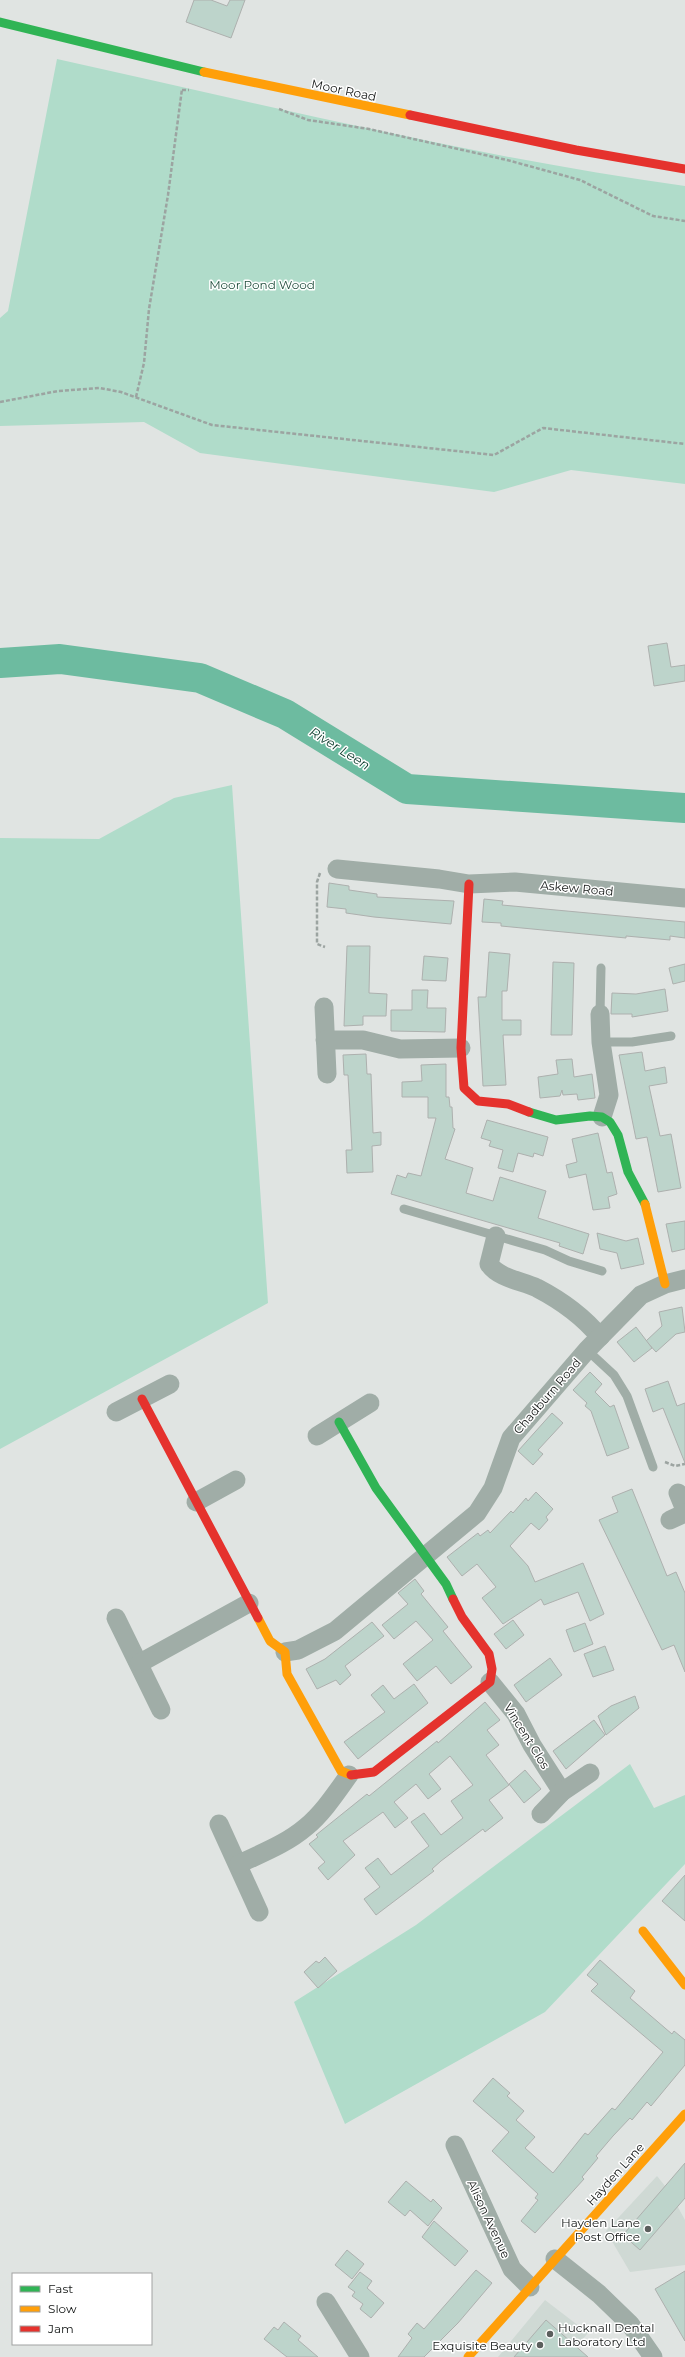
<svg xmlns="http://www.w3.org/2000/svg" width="685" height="2357" font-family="Montserrat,sans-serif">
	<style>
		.built { fill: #cfd9d4 }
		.green { fill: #b0dcca }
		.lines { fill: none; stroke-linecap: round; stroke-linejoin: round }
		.river { stroke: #6dbba0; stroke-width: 30 }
		.building { fill: #bdd4cb; stroke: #adb0ae }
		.path { stroke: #9ca4a1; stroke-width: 2.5; stroke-dasharray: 4 2; stroke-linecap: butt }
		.lane { stroke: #a0ada7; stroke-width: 9 }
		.street { stroke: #a0ada7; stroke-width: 19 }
		.fast { stroke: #30b455; stroke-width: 9 }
		.slow { stroke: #ff9f0a; stroke-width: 9 }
		.jam { stroke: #e5322d; stroke-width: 9 }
		.poi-dot { fill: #5b5f5d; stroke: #fff; stroke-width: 1.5 }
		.labels { text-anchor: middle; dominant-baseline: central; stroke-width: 3; stroke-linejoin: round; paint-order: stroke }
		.street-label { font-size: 12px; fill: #141716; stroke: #fff }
		.park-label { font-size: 12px; fill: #214e3d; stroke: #fff }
		.poi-label { font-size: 12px; fill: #141716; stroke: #fff; text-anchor: end }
		.water-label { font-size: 13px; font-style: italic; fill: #073828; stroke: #fff }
	</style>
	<rect width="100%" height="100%" fill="#e0e4e2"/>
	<g class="built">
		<path d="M657 2176 669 2191 685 2220V2265L630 2272 606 2231Z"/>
		<path d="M545 2300 588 2333 567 2357H498Z"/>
	</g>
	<g class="green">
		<path d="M57 59C265 105 474 157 685 186V484L571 470 494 492 200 453 144 422 0 426V318L8 311Z"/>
		<path d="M232 785 268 1303 0 1449V838L99 839 174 798Z"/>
		<path d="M630 1764 654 1808 685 1795V1864L545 2012 345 2124 294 2002 416 1925Z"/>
	</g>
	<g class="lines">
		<path class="river" d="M0 663 60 659 200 678 285 714 407 789 685 808"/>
	</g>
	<g class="building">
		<path d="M194 0H211L227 6 230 0H245L231 38 186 22Z"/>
		<path d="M667 643 671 667 685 665V681L654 686 648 646Z"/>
		<path d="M329 883 349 886V890L377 894V897L454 901 451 924 374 917 346 913V909L327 907Z"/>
		<path d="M484 899 503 901 502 905 685 922V938L670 936V940L626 936V938L501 926V923L482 922Z"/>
		<path d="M347 946H370L369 993 387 994 386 1016H363V1025L344 1026Z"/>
		<path d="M489 952 510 954 507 991H502V1020H521V1035H503L506 1085 483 1086 478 997H486Z"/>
		<path d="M424 956 448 958 446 981 422 980Z"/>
		<path d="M553 962 574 963 572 1035H551Z"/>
		<path d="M685 964V981L673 984 669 968Z"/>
		<path d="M665 989 668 1011 632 1017V1014H611L612 993 636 994Z"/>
		<path d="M412 990H428L427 1008H446L445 1032 391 1031V1010H412Z"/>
		<path d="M642 1052 645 1071 665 1067 667 1083 649 1086 660 1136 671 1134 681 1188 658 1192 647 1137 636 1139 619 1055Z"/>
		<path d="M366 1054 367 1074H371L373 1133 381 1132V1145L372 1146 373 1172 347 1173 346 1150H352L348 1075H344L343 1055Z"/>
		<path d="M572 1059 574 1077 592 1074 595 1098 578 1100 577 1094 563 1095 562 1090 560 1096 540 1098 538 1077 558 1074 556 1060Z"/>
		<path d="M446 1064V1097H449L450 1107H452L453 1128 455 1129 445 1159 473 1168 466 1193 493 1201 500 1177 546 1191 538 1218 589 1234 583 1254 559 1246 560 1243 391 1194 397 1175 406 1178 408 1173 421 1176 436 1118H428V1097H402V1082L422 1081 421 1065Z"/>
		<path d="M487 1120 548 1137 543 1156 534 1153 533 1157 518 1153 513 1172 498 1168 503 1150 489 1146 491 1141 481 1138Z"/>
		<path d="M598 1133 607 1173 612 1172 617 1194 608 1197 610 1208 593 1210 586 1174 569 1178 566 1165 577 1162 572 1139Z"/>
		<path d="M685 1221V1249L672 1252 666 1224Z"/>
		<path d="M597 1233 626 1241 638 1238 644 1264 621 1269 617 1253 600 1249Z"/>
		<path d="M682 1307 685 1332 676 1334 656 1352 646 1341 662 1326 659 1312Z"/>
		<path d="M636 1327 652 1348 634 1362 617 1342Z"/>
		<path d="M590 1372 602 1384 595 1392 610 1407 614 1405 629 1448 607 1456 591 1411 585 1406 587 1403 573 1390Z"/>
		<path d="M668 1381 677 1406 685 1403V1463L663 1408 653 1412 645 1389Z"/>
		<path d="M552 1413 563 1423 538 1450 543 1454 533 1465 518 1451Z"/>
		<path d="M632 1489 667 1576 676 1572 685 1593V1672L674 1645 662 1650 599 1520 618 1512 612 1497Z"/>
		<path d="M536 1492 553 1509 546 1517 548 1520 539 1530 531 1523 510 1546 528 1566 535 1582 583 1563 604 1614 590 1621 578 1592 544 1605 541 1599 503 1624 482 1598 496 1587 477 1564 462 1576 447 1557 478 1533 480 1536 488 1530 490 1533 511 1511 513 1513 526 1498 528 1501Z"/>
		<path d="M415 1579 424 1591 421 1594 448 1627 443 1631 472 1667 451 1684 436 1666 417 1681 403 1664 433 1640 416 1621 394 1639 382 1625 408 1604 398 1593Z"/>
		<path d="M513 1620 524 1635 506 1649 494 1634Z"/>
		<path d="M372 1622 384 1636 345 1666 351 1675 340 1685 336 1680 317 1689 306 1669 325 1659Z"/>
		<path d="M585 1623 593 1644 574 1652 566 1630Z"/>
		<path d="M605 1646 614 1670 593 1677 584 1654Z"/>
		<path d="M550 1658 562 1675 526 1702 514 1685Z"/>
		<path d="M414 1684 428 1703 358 1759 344 1742 385 1712 371 1695 383 1685 394 1699Z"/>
		<path d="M635 1696 639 1708 606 1735 598 1716 611 1706Z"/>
		<path d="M485 1702 500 1720 487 1730 499 1745 486 1755 509 1785 489 1800 503 1818 485 1832 483 1829 441 1861 432 1869 434 1871 376 1915 364 1899 380 1887 365 1868 378 1858 391 1875 429 1846 411 1822 424 1813 441 1835 463 1818 451 1801 473 1785 450 1756 429 1774 441 1789 428 1799 416 1784 394 1802 408 1818 395 1828 383 1812 343 1841 355 1855 328 1880 318 1868 325 1862 309 1844 318 1837 316 1835 367 1794 369 1796 437 1741 438 1743Z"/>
		<path d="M594 1720 605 1735 566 1769 553 1751Z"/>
		<path d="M525 1770 541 1789 524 1803 509 1784Z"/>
		<path d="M685 1875V1921L662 1901Z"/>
		<path d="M325 1957 337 1971 318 1988 304 1972 316 1961 319 1963Z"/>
		<path d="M600 1960 635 1991 630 1998 672 2034 674 2031 685 2040V2065L651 2106 647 2102 632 2120 630 2118 613 2136 596 2156 598 2158 582 2177 584 2179 535 2233 521 2221 538 2200 535 2198 538 2194 492 2151 509 2132 473 2101 493 2078 510 2093 507 2096 524 2111 516 2120 535 2137 525 2148 553 2173 585 2133 588 2135 612 2108 615 2110 663 2052 591 1991 598 1984 587 1975Z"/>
		<path d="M685 2163V2198L640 2250 623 2235Z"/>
		<path d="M406 2181 431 2202 433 2199 442 2208 428 2226 410 2210 405 2216 388 2202Z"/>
		<path d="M434 2221 468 2251 455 2266 422 2237Z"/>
		<path d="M347 2250 364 2264 352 2279 335 2265Z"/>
		<path d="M476 2270 492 2283 458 2323 424 2357H398L412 2338 408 2334 417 2323 424 2329Z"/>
		<path d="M685 2271V2341L655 2289Z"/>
		<path d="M360 2272 372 2281 367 2288 384 2303 371 2318 360 2309 363 2304 352 2296 355 2292 348 2287Z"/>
		<path d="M546 2320 588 2357H514Z"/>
		<path d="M284 2322 301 2336 298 2340 318 2357H287L264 2339 274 2327 278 2330Z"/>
	</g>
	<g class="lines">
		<g class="path">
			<path d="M182 90H189"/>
			<path d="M279 109 308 120 369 129 507 160 580 180 653 216 685 221"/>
			<path d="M136 397 144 363 149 309 168 195 182 89"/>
			<path d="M0 402 58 391 100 388 121 392 212 425 494 455 543 428 685 444"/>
			<path d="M320 873 317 882V944L325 947"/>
			<path d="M665 1462 675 1466 685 1464"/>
		</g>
		<g class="lane">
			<path d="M600 1014 601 968"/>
			<path d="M601 1042H632L671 1036"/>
			<path d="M404 1209 545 1250 569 1261 602 1271"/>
			<path d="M587 1350 614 1375 627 1396 653 1467"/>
		</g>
		<g class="street">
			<path d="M337 869 439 879 469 884 515 882 685 898"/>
			<path d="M324 1007 327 1074"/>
			<path d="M600 1014 601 1042 609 1095 602 1117"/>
			<path d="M325 1040H363L400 1049 461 1048"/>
			<path d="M496 1236 489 1264C498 1278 522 1281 537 1288 562 1301 582 1315 600 1337"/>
			<path d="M116 1412 170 1384"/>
			<path d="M317 1436 370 1403"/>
			<path d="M678 1493 685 1510"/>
			<path d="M196 1502 236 1480"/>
			<path d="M670 1520 685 1513"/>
			<path d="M116 1618 161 1710"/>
			<path d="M285 1652 298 1650 335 1631 477 1513 493 1488 511 1438 587 1350 641 1295 665 1284 685 1279"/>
			<path d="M140 1663 249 1603"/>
			<path d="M490 1682 516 1714 532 1745 562 1792"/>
			<path d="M541 1814 562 1792 590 1773"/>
			<path d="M219 1824 259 1912"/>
			<path d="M239 1864C262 1853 286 1844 306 1827 323 1813 336 1793 349 1775"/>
			<path d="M455 2145 512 2269 530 2287"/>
			<path d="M555 2259 599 2294 630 2324 653 2357"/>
			<path d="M326 2302 360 2357"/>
		</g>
		<g class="fast">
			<path d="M0 22 204 72"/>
			<path d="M529 1112 556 1120 590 1116 602 1117 610 1122 618 1135 628 1172 645 1204"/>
			<path d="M339 1422 376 1488 446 1584 453 1599"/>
		</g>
		<g class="slow">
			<path d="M204 72 410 115"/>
			<path d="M645 1204 665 1284"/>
			<path d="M258 1618 270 1641 285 1652 287 1674 341 1771 351 1775"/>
			<path d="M643 1931 685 1985"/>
			<path d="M468 2357 685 2114"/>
		</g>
		<g class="jam">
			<path d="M410 115 576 150 685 169"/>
			<path d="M469 884 461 1048 464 1088 478 1101 508 1104 529 1112"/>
			<path d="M142 1399 258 1618"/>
			<path d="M351 1775 374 1772 490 1682 492 1669 489 1654 462 1617 453 1599"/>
		</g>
	</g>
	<g class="poi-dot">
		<circle cx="648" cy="2229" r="4"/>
		<circle cx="550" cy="2334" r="4"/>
		<circle cx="540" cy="2345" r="4"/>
	</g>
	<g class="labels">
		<g class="street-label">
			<text transform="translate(344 90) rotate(12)">Moor Road</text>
			<text transform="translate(577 888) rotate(5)">Askew Road</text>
			<text transform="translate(547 1396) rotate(-49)">Chadburn Road</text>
			<text transform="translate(527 1736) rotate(58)">Vincent Clos</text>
			<text transform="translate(615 2174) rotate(-48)">Hayden Lane</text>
			<text transform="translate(489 2219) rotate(65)">Alison Avenue</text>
		</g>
		<g class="park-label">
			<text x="262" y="284">Moor Pond Wood</text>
		</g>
		<g class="poi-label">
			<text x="640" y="2222">Hayden Lane<tspan x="640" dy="14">Post Office</tspan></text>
			<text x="558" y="2327" text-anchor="start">Hucknall Dental<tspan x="558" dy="14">Laboratory Ltd</tspan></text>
			<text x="532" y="2345">Exquisite Beauty</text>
		</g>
		<g class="water-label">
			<text transform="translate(340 748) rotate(32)">River Leen</text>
		</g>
	</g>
	<rect x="12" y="2273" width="140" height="72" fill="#ffffff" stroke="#a1a2a2"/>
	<rect x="20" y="2286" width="20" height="6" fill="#30b455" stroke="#a1a2a2"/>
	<text x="48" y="2293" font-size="12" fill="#141716">Fast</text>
	<rect x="20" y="2306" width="20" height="6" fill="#ff9f0a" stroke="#a1a2a2"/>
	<text x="48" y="2313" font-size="12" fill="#141716">Slow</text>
	<rect x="20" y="2326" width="20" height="6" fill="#e5322d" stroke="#a1a2a2"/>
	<text x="48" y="2333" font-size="12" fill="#141716">Jam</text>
</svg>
